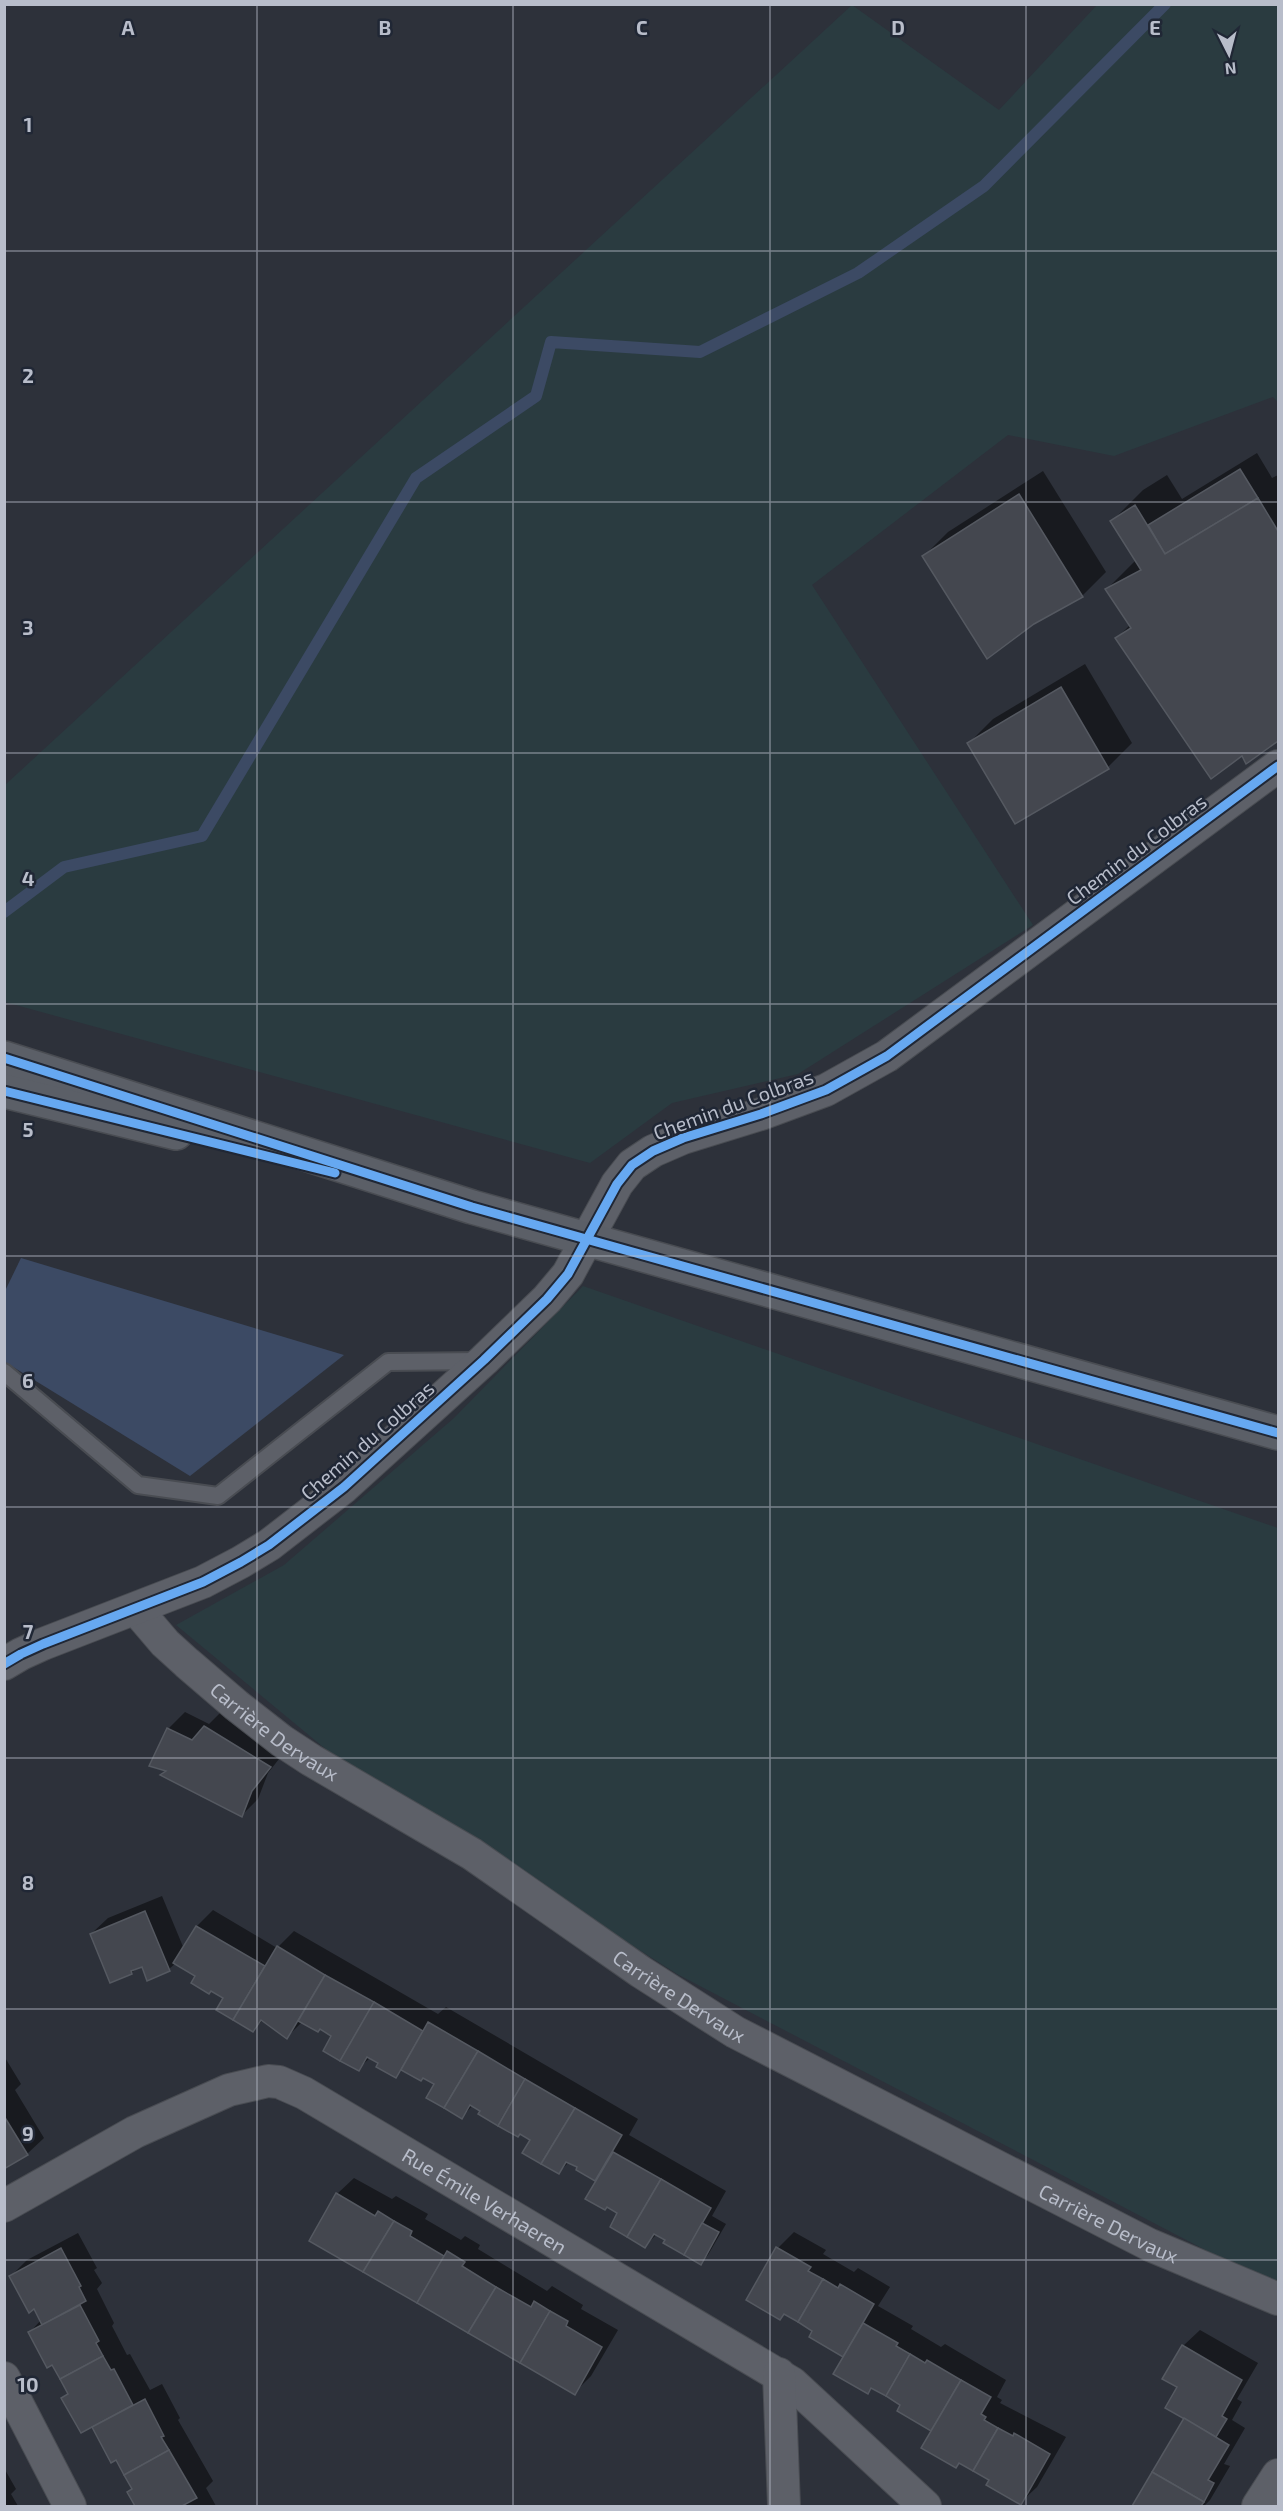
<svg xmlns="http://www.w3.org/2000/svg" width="1283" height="2511" font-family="'Exo 2',sans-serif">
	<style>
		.green { fill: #2a3b40 }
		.water { fill: #3c4a64 }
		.shadow { fill: #0007 }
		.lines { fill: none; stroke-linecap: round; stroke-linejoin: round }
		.stream { stroke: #3c4a64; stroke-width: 12 }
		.building { fill: #44474f; stroke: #555961; stroke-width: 1.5 }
		.lane-casing { stroke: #494c52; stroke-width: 20 }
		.street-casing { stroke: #494c52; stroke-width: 34 }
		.secondary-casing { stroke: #494c52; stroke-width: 36 }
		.lane { stroke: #5d6068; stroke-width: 16 }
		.street { stroke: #5d6068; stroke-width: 32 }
		.secondary { stroke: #5b5f67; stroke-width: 33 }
		.cycleway-casing { stroke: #202735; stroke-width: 13 }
		.cycleway { stroke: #66a8f1; stroke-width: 9 }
		.grid { fill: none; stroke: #b8bdca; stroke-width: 1.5; stroke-opacity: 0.55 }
		.labels { text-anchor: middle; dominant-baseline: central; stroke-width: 5; stroke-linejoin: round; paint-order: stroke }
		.street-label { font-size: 20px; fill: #b8bdca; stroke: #202735 }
		.grid-label { font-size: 20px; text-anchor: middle; font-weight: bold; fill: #b8bdca; stroke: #202735; stroke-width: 5; stroke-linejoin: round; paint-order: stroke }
	</style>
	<rect width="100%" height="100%" fill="#2d313a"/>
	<g class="green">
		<path d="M852 5 999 110 1097 5H1278V402L1273 397 1114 456 1008 435 812 585 1033 925 798 1074 672 1103 590 1163 5 1002V785Z"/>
		<path d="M583 1286 1278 1528V2283L1217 2256 677 1974 328 1751 176 1625 284 1565 454 1418Z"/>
	</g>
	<path class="water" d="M21 1258 344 1355 190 1476 5 1362V1291Z"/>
	<g class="shadow">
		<path d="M1257 453 1272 478 1278 475V739L1247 762 1243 754 1116 639 1130 625 1106 590 1136 560 1112 521 1143 490 1167 475 1182 499Z"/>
		<path d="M1043 471 1106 572 1082 596 924 556 948 532Z"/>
		<path d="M1085 664 1132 743 1108 767 969 743 993 719Z"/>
		<path d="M222 1711 286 1750 268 1773 258 1799 242 1815 167 1770 168 1729 185 1712 209 1724Z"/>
		<path d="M162 1896 184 1949 197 1926 213 1910 277 1948 294 1931 438 2014 446 2007 638 2119 629 2135 726 2191 712 2216 726 2224 708 2255 700 2263 657 2234 645 2246 598 2181 578 2170 579 2167 570 2161 559 2172 532 2140 473 2105 462 2117 436 2083 402 2069 395 2076 380 2062 371 2057 358 2069 333 2035 303 2021 287 2037 263 2020 253 2030 218 2010 225 1997 198 1975 176 1963 169 1969 142 1965 131 1973 91 1934 108 1918Z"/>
		<path d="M4 2056 21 2084 15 2090 44 2138 27 2154 4 2167Z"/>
		<path d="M354 2178 392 2199 396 2196 428 2214 425 2219 461 2240 465 2236 480 2245 478 2249 547 2291 552 2286 583 2305 581 2309 618 2330 591 2376 574 2393 311 2240 337 2194Z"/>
		<path d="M794 2232 826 2250 823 2254 854 2272 858 2268 890 2287 878 2306 913 2326 911 2329 941 2347 945 2344 1006 2380 997 2397 1002 2400 1000 2403 1066 2437 1037 2487 1020 2503 991 2479 960 2462 933 2430 902 2404 873 2387 868 2392 846 2356 811 2336 815 2330 785 2313 780 2318 778 2248Z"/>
		<path d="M78 2233 97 2268 94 2270 102 2283 97 2289 114 2323 112 2326 127 2355 130 2354 150 2390 162 2384 180 2418 178 2420 213 2481 206 2488 216 2506H137L129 2492 133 2488 117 2458 93 2425 63 2398 69 2393 53 2363 30 2332 41 2320 35 2307 11 2276 27 2260Z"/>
		<path d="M1200 2330 1258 2363 1237 2399 1242 2402 1232 2420 1245 2428 1224 2464 1230 2466 1210 2500 1204 2506H1134L1186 2418 1179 2386 1183 2346Z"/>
		<path d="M4 2468 16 2489 11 2494 18 2506H4Z"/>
	</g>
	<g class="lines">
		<path class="stream" d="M4 912 64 867 202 836 416 478 536 396 551 342 700 352 858 273 984 186 1165 4"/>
	</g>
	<g class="building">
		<path d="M1240 469 1258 498 1165 554 1148 525Z"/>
		<path d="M1019 494 1083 597 1034 624 987 659 922 556Z"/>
		<path d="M1258 498 1278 531V741L1246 764 1242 756 1211 779 1115 638 1131 628 1105 589 1141 570 1110 521 1135 505 1165 554Z"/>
		<path d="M1061 687 1109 769 1015 824 967 743Z"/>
		<path d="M204 1726 271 1767 252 1791 242 1817 160 1775 166 1771 149 1766 167 1728 192 1740Z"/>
		<path d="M145 1911 170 1971 147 1981 142 1967 131 1971 132 1974 110 1983 90 1934Z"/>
		<path d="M196 1926 265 1966 233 2020 216 2010 223 1998 211 1991 209 1994 191 1983 195 1976 173 1963Z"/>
		<path d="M277 1946 325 1975 287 2039 261 2020 253 2032 233 2020Z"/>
		<path d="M325 1975 374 2002 340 2061 323 2051 331 2036 320 2029 318 2032 298 2021Z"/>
		<path d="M374 2002 423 2031 396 2078 376 2067 378 2063 367 2057 359 2071 340 2061Z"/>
		<path d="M428 2022 478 2051 444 2108 426 2098 434 2084 423 2078 421 2081 401 2070Z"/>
		<path d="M478 2051 525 2079 498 2126 478 2114 480 2111 470 2105 462 2119 444 2108Z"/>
		<path d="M525 2079 575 2108 541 2164 522 2153 530 2140 520 2134 518 2137 498 2126Z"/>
		<path d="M575 2108 622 2135 595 2181 576 2170 577 2167 566 2162 559 2174 541 2164Z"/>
		<path d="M4 2116 28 2155 4 2169Z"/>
		<path d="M613 2152 661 2179 627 2237 610 2227 617 2213 607 2207 605 2210 585 2199Z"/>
		<path d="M661 2179 711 2208 684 2255 663 2243 665 2240 654 2234 645 2248 627 2237Z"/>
		<path d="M336 2193 375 2216 378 2211 394 2221 363 2272 309 2241Z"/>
		<path d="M394 2221 412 2231 410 2236 444 2256 417 2303 363 2272Z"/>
		<path d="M702 2223 719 2232 701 2265 684 2255Z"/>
		<path d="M776 2247 811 2267 808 2271 823 2279 798 2322 784 2314 780 2320 746 2300Z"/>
		<path d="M61 2248 81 2286 79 2287 86 2301 42 2325 34 2309 29 2313 9 2276Z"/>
		<path d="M447 2251 465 2262 462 2266 496 2287 468 2333 417 2303Z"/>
		<path d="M823 2279 838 2288 840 2284 874 2304 843 2357 809 2337 812 2331 798 2322Z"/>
		<path d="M496 2287 531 2307 534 2301 550 2311 520 2363 468 2333Z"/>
		<path d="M80 2305 99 2341 96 2343 103 2356 60 2379 52 2365 47 2368 28 2332Z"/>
		<path d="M550 2311 568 2321 566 2326 602 2347 575 2395 520 2363Z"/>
		<path d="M863 2323 898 2343 896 2346 910 2354 886 2396 871 2388 868 2394 833 2374Z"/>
		<path d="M1182 2345 1242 2380 1222 2416 1227 2419 1216 2437 1165 2408 1177 2387 1162 2379Z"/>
		<path d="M910 2354 925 2363 927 2360 961 2380 931 2431 897 2411 900 2405 886 2396Z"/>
		<path d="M103 2356 111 2370 114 2369 133 2405 81 2433 61 2398 68 2394 60 2379Z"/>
		<path d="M961 2380 991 2397 981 2414 986 2417 984 2420 998 2428 973 2471 959 2463 956 2468 921 2448Z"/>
		<path d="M145 2399 164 2436 161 2437 169 2450 124 2475 116 2460 111 2463 92 2427Z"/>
		<path d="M1184 2418 1229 2445 1208 2480 1214 2483 1204 2502 1152 2472Z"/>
		<path d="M998 2428 1013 2436 1014 2433 1050 2454 1021 2505 986 2485 989 2480 973 2471Z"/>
		<path d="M169 2450 197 2498 182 2506H135L127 2492 132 2489 124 2475Z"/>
		<path d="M1152 2472 1204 2502 1201 2506H1132Z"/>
	</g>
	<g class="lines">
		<defs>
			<path id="lane" d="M4 1372 138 1485 218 1496 388 1362 481 1361"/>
			<g id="street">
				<path id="s1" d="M136 1609 165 1643 187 1663 236 1705 282 1741 311 1760 472 1854 641 1972 735 2032 1150 2245 1278 2299"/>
				<path d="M4 1664 21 1654 43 1644 203 1582 241 1562 269 1545 344 1487 484 1360 547 1299 568 1274 617 1184 632 1165 653 1151 683 1138 761 1114 826 1090 887 1056 1278 766"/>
				<path id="s2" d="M4 2206 135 2132 229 2090 268 2081 279 2082 304 2093 792 2383 925 2506"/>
				<path d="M779 2374 784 2506"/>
				<path d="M4 2378 70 2506"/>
				<path d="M1258 2506 1278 2475"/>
			</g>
			<g id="secondary">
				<path d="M4 1058 472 1207 1278 1433"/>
				<path d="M4 1091 176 1133"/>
			</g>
		</defs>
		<use href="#lane" class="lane-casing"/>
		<use href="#street" class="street-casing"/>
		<use href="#secondary" class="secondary-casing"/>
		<use href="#lane" class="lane"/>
		<use href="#street" class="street"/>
		<use href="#secondary" class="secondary"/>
		<defs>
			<g id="cycleway">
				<path d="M4 1058 472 1207 1278 1433"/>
				<path d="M4 1091 335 1173"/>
				<path d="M4 1664 21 1654 43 1644 203 1582 241 1562 269 1545 344 1487 484 1360 547 1299 568 1274 617 1184 632 1165 653 1151 683 1138 761 1114 826 1090 887 1056 1278 766"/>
			</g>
		</defs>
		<use href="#cycleway" class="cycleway-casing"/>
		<use href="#cycleway" class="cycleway"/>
	</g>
	<path class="grid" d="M257 4V2506M513 4V2506M770 4V2506M1026 4V2506M4 251H1278M4 502H1278M4 753H1278M4 1004H1278M4 1256H1278M4 1507H1278M4 1758H1278M4 2009H1278M4 2260H1278"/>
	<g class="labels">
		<g class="street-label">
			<text transform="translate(1136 849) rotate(-37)">Chemin du Colbras</text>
			<text transform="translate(733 1104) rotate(-20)">Chemin du Colbras</text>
			<text transform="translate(367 1440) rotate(-41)">Chemin du Colbras</text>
			<text stroke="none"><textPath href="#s1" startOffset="186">Carrière Dervaux</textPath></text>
			<text stroke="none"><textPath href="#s1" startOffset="670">Carrière Dervaux</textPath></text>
			<text stroke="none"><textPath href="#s2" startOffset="542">Rue Émile Verhaeren</textPath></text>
			<text stroke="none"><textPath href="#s1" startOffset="1156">Carrière Dervaux</textPath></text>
		</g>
	</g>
	<g class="grid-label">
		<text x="128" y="35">A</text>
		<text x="385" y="35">B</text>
		<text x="642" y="35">C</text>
		<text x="898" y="35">D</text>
		<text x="1155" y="35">E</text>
		<text x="28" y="132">1</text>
		<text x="28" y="383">2</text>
		<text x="28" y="635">3</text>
		<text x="28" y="886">4</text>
		<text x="28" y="1137">5</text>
		<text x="28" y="1388">6</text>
		<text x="28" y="1639">7</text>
		<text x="28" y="1890">8</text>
		<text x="28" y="2141">9</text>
		<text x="28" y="2392">10</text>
	</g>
	<rect width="1283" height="2511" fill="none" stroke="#b8bdca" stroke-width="12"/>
	<g transform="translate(1229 54) rotate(174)" stroke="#202735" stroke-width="4.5" paint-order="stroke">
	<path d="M0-4.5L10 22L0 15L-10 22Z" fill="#b8bdca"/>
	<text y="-9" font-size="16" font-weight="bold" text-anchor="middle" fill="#b8bdca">N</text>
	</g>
</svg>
